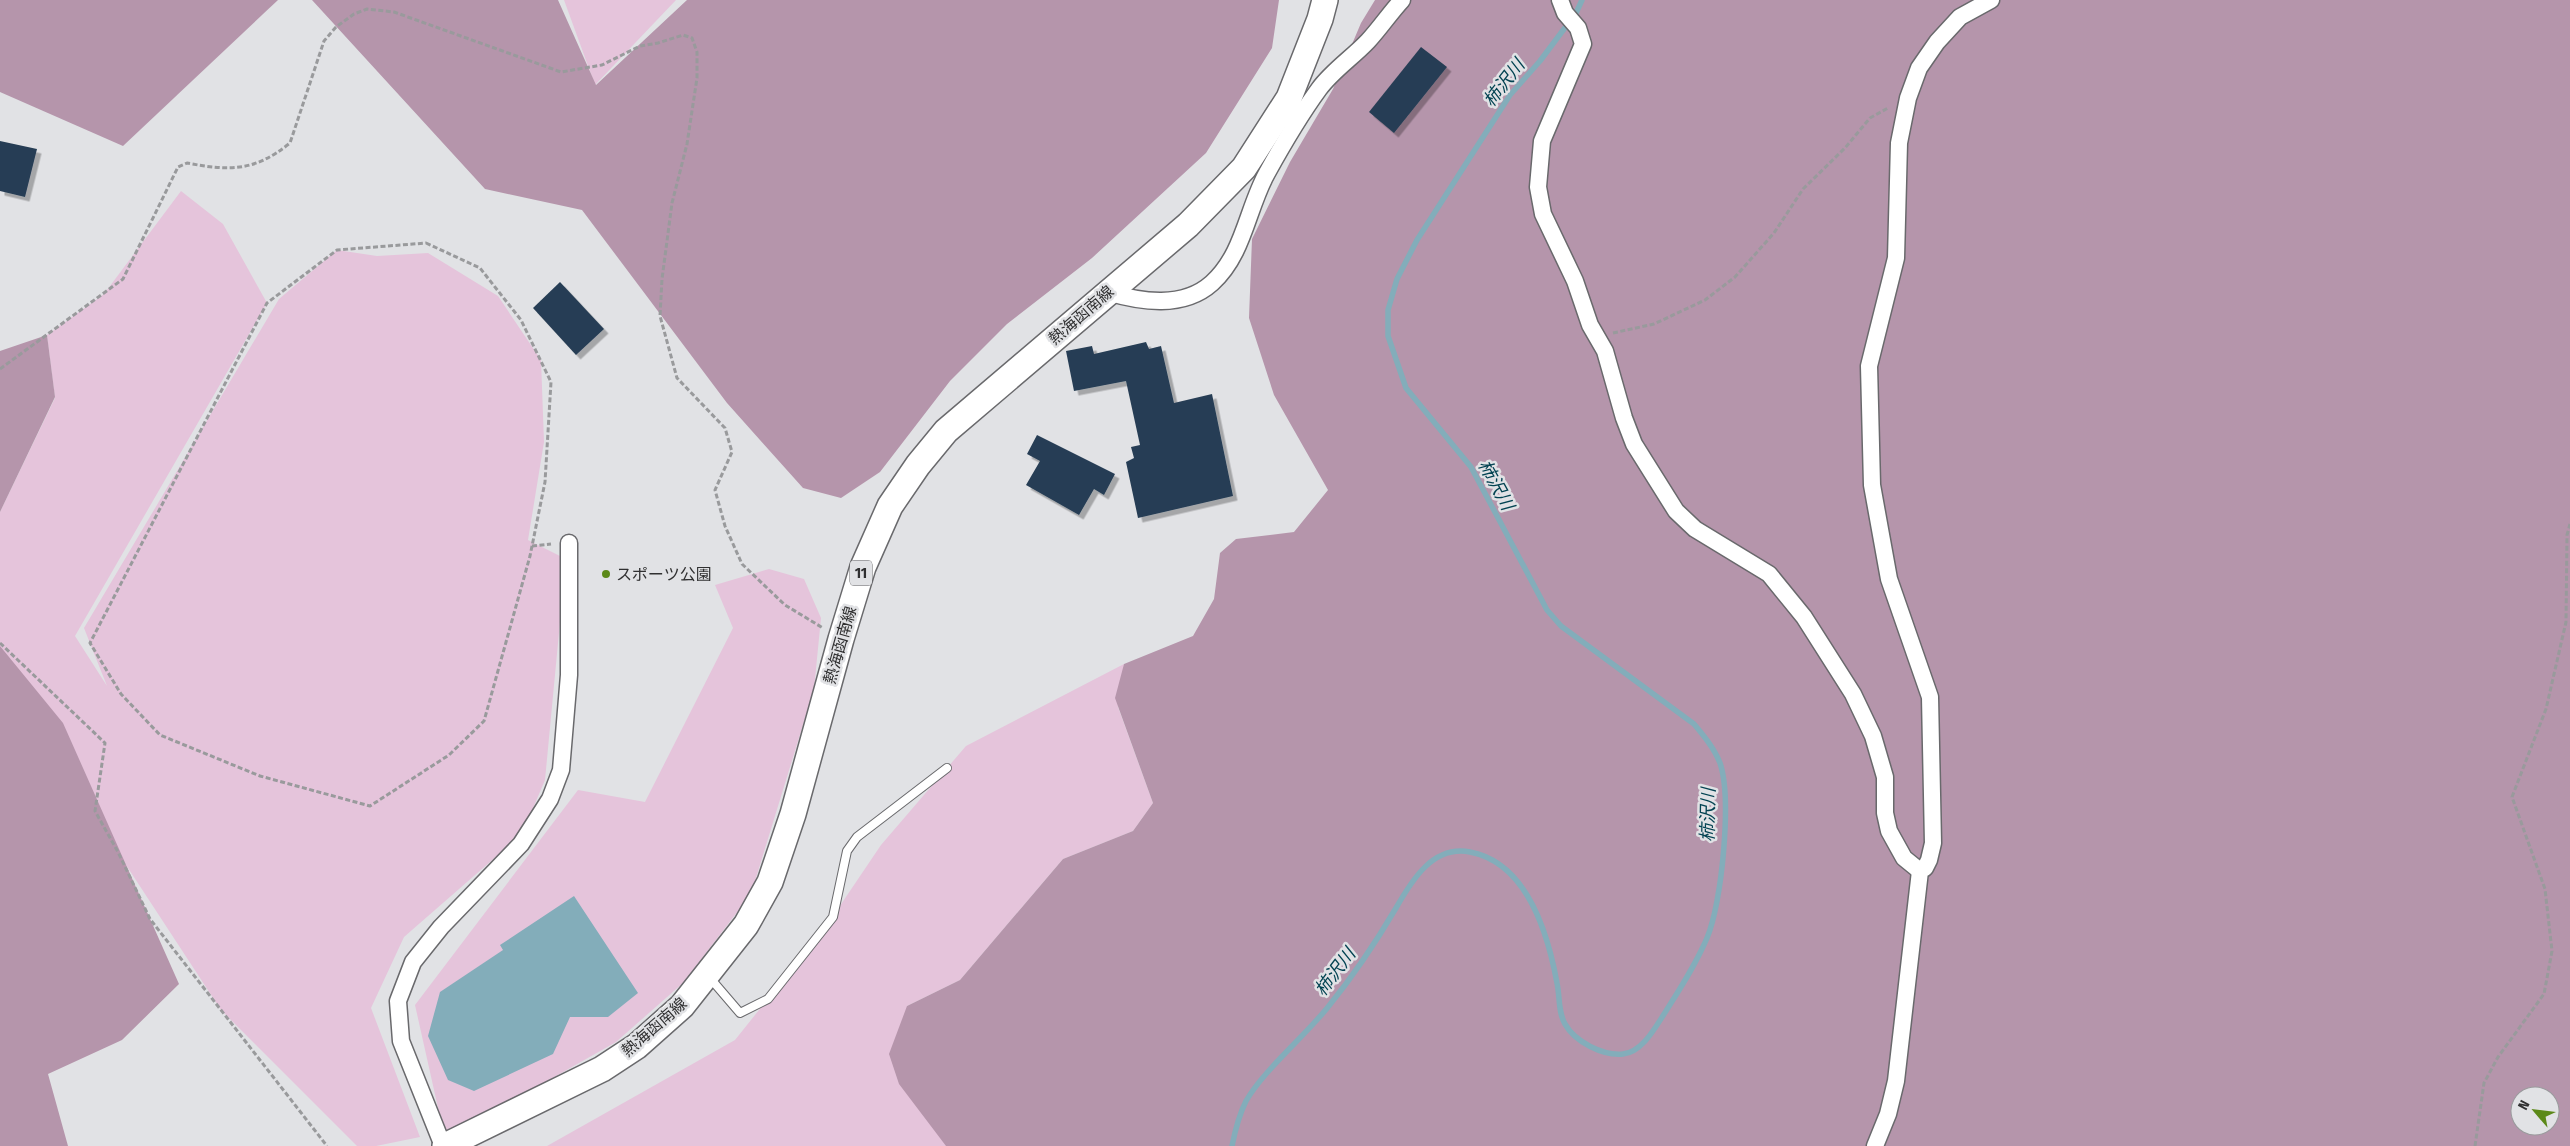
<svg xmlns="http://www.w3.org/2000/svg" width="2570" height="1146" font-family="'Fira Sans Condensed','Noto Sans JP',sans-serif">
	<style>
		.green { fill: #e5c4db }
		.forest { fill: #b595ab; fill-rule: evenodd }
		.water { fill: #83adba }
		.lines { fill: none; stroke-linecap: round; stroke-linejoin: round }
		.stream { stroke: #83adba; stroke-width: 5.5 }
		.building { fill: #273e54; filter: url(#shadow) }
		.service-casing { stroke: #69696c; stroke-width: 10 }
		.minor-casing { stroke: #69696c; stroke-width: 19 }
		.primary-casing { stroke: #69696c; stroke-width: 28 }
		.path { stroke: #999a9c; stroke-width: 3; stroke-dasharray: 5 2.5; stroke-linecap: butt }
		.service { stroke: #fff; stroke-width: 8 }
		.minor { stroke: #fff; stroke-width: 16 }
		.primary { stroke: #fff; stroke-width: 25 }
		.poi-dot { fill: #5c8919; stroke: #e1e2e5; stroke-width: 2 }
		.labels { text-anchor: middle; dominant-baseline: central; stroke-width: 5; stroke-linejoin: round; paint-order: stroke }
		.shield { fill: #e1e2e5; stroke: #656567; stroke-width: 1 }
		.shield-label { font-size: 15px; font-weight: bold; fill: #303031 }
		.street-label { font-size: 16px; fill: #303031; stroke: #e1e2e5 }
		.poi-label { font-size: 16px; fill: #303031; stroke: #e1e2e5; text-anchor: start }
		.water-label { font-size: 18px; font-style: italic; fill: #034352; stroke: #e1e2e5 }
	</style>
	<defs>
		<filter id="shadow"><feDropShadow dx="4.5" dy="4.5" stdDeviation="0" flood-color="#0004"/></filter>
	</defs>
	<rect width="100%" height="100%" fill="#e1e2e5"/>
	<g class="green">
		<path d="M564 0H676L595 85Z"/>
		<path d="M181 191 223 224 267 303 75 636 107 686 84 628 279 299 337 250 377 256 428 253 498 296 541 360 544 442 528 540 566 559 545 780 522 834 404 937 371 1008 420 1137 376 1146H357L221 1010 128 868 0 648V512L55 398 47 335 104 294Z"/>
		<path d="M769 569 804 579 821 618 814 689 751 894 683 983 616 1042 445 1139 415 1005 578 790 645 802 733 628 715 585Z"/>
		<path d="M1124 664 1118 707 1153 803 1133 831 1063 859 960 980 907 1006 948 1146H547L735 1040 827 925 881 845 966 746Z"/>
	</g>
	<g class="forest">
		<path d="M0 0H278L123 146 0 92Z"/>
		<path d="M312 0H558L596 85 687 0H1279L1272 48 1206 153 1092 258 1007 324 950 381 880 472 841 498 803 488 727 403 582 210 485 189Z"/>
		<path d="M1375 0H2570V1146H946L899 1084 889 1054 907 1006 960 980 1063 859 1133 831 1153 803 1115 698 1124 664 1193 636 1214 599 1220 553 1236 539 1294 532 1328 490 1274 395 1249 318 1252 239 1290 162 1333 89 1361 23ZM2520 1096H2550V1126H2520Z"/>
		<path d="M47 335 55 397 0 512V351Z"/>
		<path d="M0 646 63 723 179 984 122 1040 48 1074 68 1146H0Z"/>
	</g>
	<path class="water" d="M574 896 638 993 608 1017H570L553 1054 474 1091 448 1080 428 1036 440 992 503 950 500 945Z"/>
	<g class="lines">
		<path class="stream" d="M1232 1146C1235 1131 1239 1115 1246 1101 1263 1071 1305 1036 1328 1007 1354 975 1376 942 1396 908 1412 880 1433 845 1470 852 1528 863 1548 934 1557 983 1560 997 1558 1012 1565 1024 1575 1042 1603 1056 1623 1054 1643 1052 1656 1026 1666 1011 1681 987 1696 964 1707 938 1722 903 1732 798 1720 763 1714 748 1704 736 1694 724L1561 626 1547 610 1471 467 1406 388 1388 336V310L1397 279 1417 240 1510 95 1540 61 1576 13 1582 0"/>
	</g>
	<g class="building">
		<path d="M1421 47 1447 67 1394 133 1369 112Z"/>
		<path d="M0 141 37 149 25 197 0 191Z"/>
		<path d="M560 282 604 329 576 355 533 308Z"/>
		<path d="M1146 342 1149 349 1161 346 1174 403 1212 394 1233 496 1138 518 1126 462 1134 458 1131 447 1140 445 1126 381 1074 391 1066 351 1092 346 1094 354Z"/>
		<path d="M1037 435 1115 474 1104 495 1094 489 1079 515 1026 485 1040 461 1027 454Z"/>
	</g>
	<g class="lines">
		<defs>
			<path id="service" d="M710 978 740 1013 768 999 833 917 847 851 857 837 947 768"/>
			<g id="minor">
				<path d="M1560 0 1565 13 1578 28 1583 44 1542 141 1538 187 1543 214 1575 281 1590 325 1605 351 1624 418 1634 444 1676 511 1695 529 1769 574 1804 617 1853 694 1873 736 1885 777V813L1889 831 1904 858 1920 871"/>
				<path d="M1107 292C1141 302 1183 309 1212 283 1244 254 1247 209 1267 173 1283 144 1300 115 1319 89 1332 71 1353 57 1368 41 1380 28 1390 13 1402 0"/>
				<path d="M443 1146 401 1041 398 1001 413 962 441 927 521 844 550 799 561 770 569 675V543"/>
				<path d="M1875 1146 1888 1114 1896 1081 1920 871 1925 868 1929 860 1933 843 1930 697 1889 579 1872 485 1869 366 1896 258 1899 143 1908 98 1919 68 1937 42 1960 17 1991 0"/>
			</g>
			<path id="primary" d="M445 1146 602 1069 637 1046 682 1006 746 925 770 882 793 814 841 639 863 567 890 506 918 465 946 431 1188 225 1244 168 1289 98 1320 19 1325 0"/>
		</defs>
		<use href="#service" class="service-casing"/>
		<use href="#minor" class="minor-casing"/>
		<use href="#primary" class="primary-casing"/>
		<g class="path">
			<path d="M426 243 480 268 521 320 551 382 545 482 530 556 484 721 449 755 370 806 260 776 160 735 121 694 90 643 267 303 337 250Z"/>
			<path d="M1613 333 1654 324 1705 300 1735 277 1774 233 1803 189 1845 148 1870 118 1888 108"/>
			<path d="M0 369 123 279 178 167 187 163C229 171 254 172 290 143L324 41 336 27 354 14 367 9 394 12 561 72 602 65 640 46 658 43 683 35 692 38 697 52V78L687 144 672 203 662 279 660 316 677 378 725 428 732 452 715 490 725 526 742 564 785 605 823 628"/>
			<path d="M532 546 551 544"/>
			<path d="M0 643 105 743 95 811 118 852 150 919 327 1146"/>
			<path d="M2475 1146 2484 1083 2498 1057 2544 994 2552 951 2545 889 2512 797 2546 709 2566 622 2567 535 2570 524"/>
		</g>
		<use href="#service" class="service"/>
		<use href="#minor" class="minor"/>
		<use href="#primary" class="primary"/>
	</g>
	<circle class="poi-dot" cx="606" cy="574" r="5"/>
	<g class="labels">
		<rect class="shield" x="850" y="560.5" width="22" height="25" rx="4"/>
		<g class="shield-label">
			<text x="861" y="573">11</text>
		</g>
		<g class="street-label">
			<text transform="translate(1081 315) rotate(-41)">熱海函南線</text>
			<text transform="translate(840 645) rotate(-74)">熱海函南線</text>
			<text transform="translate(654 1027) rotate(-41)">熱海函南線</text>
		</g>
		<g class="poi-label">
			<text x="616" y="574">スポーツ公園</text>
		</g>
		<g class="water-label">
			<text transform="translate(1504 83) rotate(-52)">柿沢川</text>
			<text transform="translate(1496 485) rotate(61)">柿沢川</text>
			<text transform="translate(1708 815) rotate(-89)">柿沢川</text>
			<text transform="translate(1335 972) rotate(-53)">柿沢川</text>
		</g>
	</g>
	<g transform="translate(2535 1111) rotate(298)"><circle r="24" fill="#e1e2e5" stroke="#9a9b9d"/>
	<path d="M0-4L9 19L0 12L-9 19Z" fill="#5c8919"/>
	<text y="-8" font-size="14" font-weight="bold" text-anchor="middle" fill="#303031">N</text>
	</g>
</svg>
